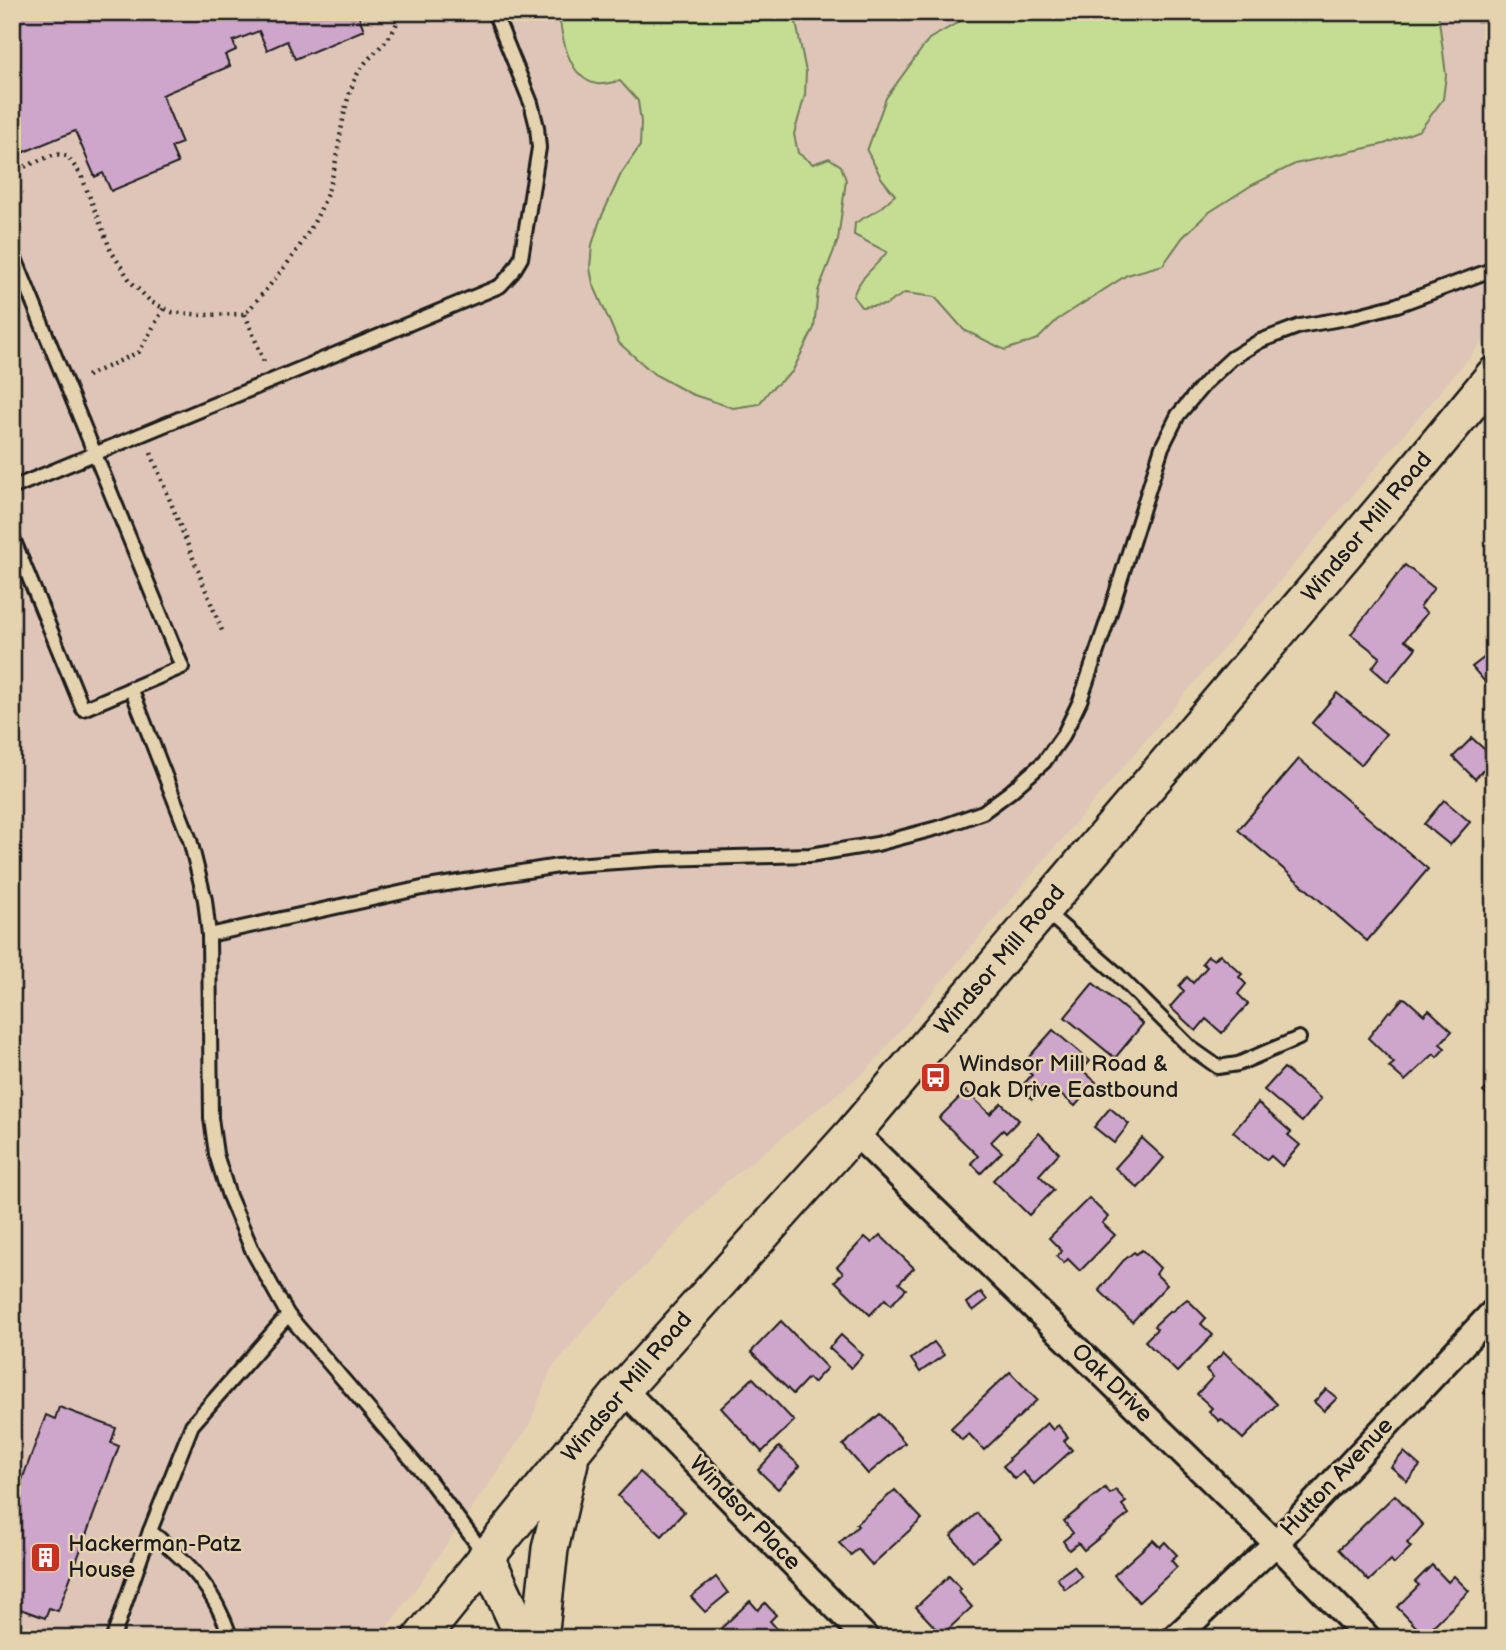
<svg xmlns="http://www.w3.org/2000/svg" width="1506" height="1650" font-family="'Balsamiq Sans',sans-serif">
	<style>
		.built { fill: #dec5b8 }
		.green { fill: #c4dd93; stroke: #707c58; stroke-width: 2 }
		.building { fill: #cea5cb; stroke: #1c1c1c; stroke-width: 2 }
		.lines { fill: none; stroke-linecap: round; stroke-linejoin: round }
		.lane-casing { stroke: #1c1c1c; stroke-width: 18 }
		.street-casing { stroke: #1c1c1c; stroke-width: 30 }
		.secondary-casing { stroke: #1c1c1c; stroke-width: 40 }
		.path { stroke: #1c1c1c; stroke-width: 4.5; stroke-dasharray: 2 5; stroke-linecap: butt }
		.lane { stroke: #e5d3b0; stroke-width: 12 }
		.street { stroke: #e5d3b0; stroke-width: 24 }
		.secondary { stroke: #e5d3b0; stroke-width: 35 }
		.labels { text-anchor: middle; dominant-baseline: central; stroke-width: 5; stroke-linejoin: round; paint-order: stroke }
		.street-label { font-size: 23px; fill: #1c1c1c; stroke: #e5d3b0 }
		.poi-label { font-size: 23px; fill: #1c1c1c; stroke: #e5d3b0; text-anchor: start }
	</style>
	<rect width="100%" height="100%" fill="#e5d3b0"/>
	<filter id="ink" filterUnits="userSpaceOnUse"><feTurbulence type="fractalNoise" baseFrequency=".0143" numOctaves="2"/><feDisplacementMap in="SourceGraphic" scale="14" xChannelSelector="R" yChannelSelector="G"/><feConvolveMatrix kernelMatrix="1 2 1 2 8 2 1 2 1" color-interpolation-filters="sRGB"/></filter>
	<g filter="url(#ink)">
		<path class="built" d="M12 12H1494V328L866 1071 725 1183 586 1327 550 1371 529 1426 415 1590 379 1638H12Z"/>
		<g class="green">
			<path d="M559 12H794L806 72 805 95 794 134 798 153 813 164 829 158 841 166 846 180 838 240 818 291 814 328 792 372 770 390 759 404 733 408 691 394 654 374 619 343 593 284 590 268 592 245 600 220 621 174 640 146 641 122 638 101 620 81C613 82 604 85 597 84 568 79 561 35 559 12Z"/>
			<path d="M991 12H1438L1446 75 1443 99 1420 130 1384 144 1295 164 1252 185 1208 213 1183 237 1163 265 1127 275 1057 320 1038 339 1005 350 964 330 935 297 905 293 885 305 861 307 853 296C860 276 874 269 887 252L854 235 855 223 878 210 895 195 882 179 867 151 886 98 929 39 968 17Z"/>
		</g>
		<g class="building">
			<path d="M12 12H361L358 14 364 30 295 59 287 41 267 50 259 31 233 41 236 50 225 55 230 66 162 95 182 143 171 147 178 163 111 191 103 173 95 177 75 131 12 157Z"/>
			<path d="M1405 565 1434 588 1420 607 1427 613 1405 640 1416 648 1388 682 1372 668 1380 657 1351 634Z"/>
			<path d="M1494 650V687L1491 689 1472 667Z"/>
			<path d="M1337 693 1386 734 1361 765 1312 723Z"/>
			<path d="M1472 738 1494 758 1475 779 1453 757Z"/>
			<path d="M1299 759 1428 869 1367 941 1238 830Z"/>
			<path d="M1444 800 1470 822 1450 845 1424 824Z"/>
			<path d="M1220 954 1242 974 1239 977 1246 984 1238 994 1248 1004 1222 1033 1206 1019 1196 1031 1170 1007 1184 991 1179 986 1187 977 1193 983 1207 967 1202 963 1208 956 1214 960Z"/>
			<path d="M1093 983 1143 1024 1115 1058 1065 1017Z"/>
			<path d="M1403 998 1406 999 1424 1015 1429 1010 1452 1031 1440 1044 1445 1048 1437 1057 1434 1054 1405 1081 1389 1067 1394 1063 1368 1038 1389 1011 1391 1012Z"/>
			<path d="M1053 1030 1090 1061 1082 1070 1096 1082 1075 1106 1061 1094 1057 1097 1044 1086 1032 1099 1020 1088 1032 1075 1021 1066Z"/>
			<path d="M1284 1068 1321 1099 1302 1122 1264 1090Z"/>
			<path d="M1494 1081V1102L1483 1092Z"/>
			<path d="M966 1091 990 1114 1001 1103 1019 1120 1006 1133 1003 1130 991 1142 1002 1152 981 1173 971 1163 978 1156 939 1118Z"/>
			<path d="M1258 1103 1291 1132 1288 1135 1300 1145 1282 1166 1271 1156 1267 1160 1233 1132Z"/>
			<path d="M1110 1108 1129 1124 1114 1143 1094 1127Z"/>
			<path d="M1039 1133 1059 1153 1039 1175 1054 1190 1029 1215 993 1180Z"/>
			<path d="M1142 1138 1164 1158 1138 1188 1115 1168Z"/>
			<path d="M1089 1198 1108 1217 1102 1223 1115 1235 1080 1271 1068 1259 1064 1263 1057 1256 1062 1251 1049 1238Z"/>
			<path d="M880 1235 914 1268 899 1283 906 1289 891 1305 885 1299 870 1315 835 1281 843 1273 837 1267 865 1237 872 1243Z"/>
			<path d="M1142 1250 1160 1268 1156 1274 1167 1285 1132 1322 1099 1290 1123 1261 1134 1252 1136 1254Z"/>
			<path d="M981 1292 987 1300 973 1311 966 1303Z"/>
			<path d="M1187 1299 1206 1318 1201 1324 1213 1335 1177 1372 1145 1341 1157 1329 1154 1326 1170 1311 1171 1312Z"/>
			<path d="M781 1321 827 1368 813 1383 808 1378 793 1394 751 1352Z"/>
			<path d="M841 1335 863 1355 851 1368 829 1348Z"/>
			<path d="M934 1342 944 1355 920 1372 911 1359Z"/>
			<path d="M1224 1352 1277 1404 1243 1439 1221 1419 1219 1421 1209 1411 1212 1408 1197 1394 1213 1377 1206 1370Z"/>
			<path d="M1010 1372 1037 1400 984 1450 969 1434 962 1440 951 1428Z"/>
			<path d="M753 1378 794 1421 762 1452 721 1408Z"/>
			<path d="M1494 1383V1402L1484 1393Z"/>
			<path d="M1326 1389 1337 1398 1324 1411 1314 1402Z"/>
			<path d="M59 1407 116 1428 111 1443 119 1446 58 1611 49 1608 45 1618 12 1606V1507L46 1415 55 1419Z"/>
			<path d="M880 1414 905 1443 868 1474 843 1445Z"/>
			<path d="M1047 1423 1053 1430 1058 1425 1068 1437 1064 1441 1072 1450 1034 1484 1023 1472 1015 1479 1003 1466 1010 1460 1009 1458Z"/>
			<path d="M779 1447 800 1466 778 1489 758 1470Z"/>
			<path d="M1404 1452 1420 1466 1407 1481 1391 1467Z"/>
			<path d="M640 1472 684 1512 662 1536 618 1496Z"/>
			<path d="M1105 1488 1110 1494 1116 1490 1126 1502 1122 1505 1129 1514 1084 1550 1078 1543 1069 1550 1063 1541 1073 1533 1064 1521Z"/>
			<path d="M895 1490 922 1519 872 1565 858 1549 851 1555 839 1543 858 1526 856 1524Z"/>
			<path d="M1395 1495 1423 1525 1407 1543 1411 1547 1394 1564 1391 1560 1369 1581 1339 1549Z"/>
			<path d="M977 1513 999 1539 973 1561 951 1536Z"/>
			<path d="M1153 1540 1160 1547 1165 1542 1177 1555 1171 1560 1177 1567 1139 1602 1114 1575Z"/>
			<path d="M1432 1565 1448 1582 1454 1576 1469 1591 1424 1635 1397 1607 1419 1585 1415 1582Z"/>
			<path d="M1074 1566 1082 1577 1065 1589 1057 1578Z"/>
			<path d="M949 1576 961 1589 958 1591 972 1607 942 1635 916 1607Z"/>
			<path d="M716 1577 728 1593 705 1612 691 1597Z"/>
			<path d="M750 1601 758 1610 765 1603 776 1615 770 1621 778 1630 770 1638H714L713 1636Z"/>
		</g>
		<g class="lines">
			<defs>
				<g id="lane">
					<path d="M12 251 182 667 83 709 12 536"/>
					<path d="M12 488 500 286 512 273 521 258 539 148 537 127 531 103 494 12"/>
					<path d="M131 688 190 840 205 900 209 935 211 1118 216 1154 229 1196 253 1252 288 1315 429 1480 486 1556"/>
					<path d="M1046 912 1115 972 1191 1048 1218 1067 1238 1064 1299 1038"/>
					<path d="M209 935 422 888 558 866 660 859 810 855 877 844 941 827 983 812 1010 792 1044 762 1064 734 1080 701 1109 616 1162 447 1178 415 1206 382 1232 358 1260 341 1300 326 1347 318 1397 305 1494 269"/>
					<path d="M150 1531C191 1564 213 1587 231 1638"/>
					<path d="M113 1638 150 1531 192 1425 288 1315"/>
				</g>
				<g id="street">
					<path d="M854 1132 1276 1543 1368 1638"/>
					<path d="M623 1389 866 1638"/>
					<path d="M1175 1638 1276 1543 1494 1311"/>
				</g>
				<g id="secondary">
					<path d="M486 1556 524 1638"/>
					<path d="M421 1638 623 1389 854 1132 1420 465 1494 375"/>
					<path d="M540 1638 550 1549 570 1462"/>
				</g>
			</defs>
			<use href="#lane" class="lane-casing"/>
			<use href="#street" class="street-casing"/>
			<use href="#secondary" class="secondary-casing"/>
			<g class="path">
				<path d="M12 172 55 154 67 156 81 175 111 251 131 282 151 302 172 312 201 315 245 314C278 276 311 239 328 191 341 154 339 113 356 77 367 53 397 41 399 12"/>
				<path d="M245 314 264 362"/>
				<path d="M87 376 139 352 164 308"/>
				<path d="M151 453 223 633"/>
			</g>
			<use href="#lane" class="lane"/>
			<use href="#street" class="street"/>
			<use href="#secondary" class="secondary"/>
		</g>
	</g>
	<defs>
		<symbol id="bus-square" viewBox="-11 -11 22 22"><rect x="-9" y="-9" width="18" height="18" rx="4" fill="#c8321e" stroke="#e5d3b0"/><path d="M-5-6H5V4H4V6H2V4H-2V6H-4V4H-5ZM-3.5-4V0h7V-4ZM-3.5 1.2v1.5H-2V1.2ZM2 1.2v1.5H3.5V1.2Z" fill="#fff"/></symbol>
		<symbol id="building-square" viewBox="-11 -11 22 22"><rect x="-9" y="-9" width="18" height="18" rx="4" fill="#c8321e" stroke="#e5d3b0"/><path d="M-4-6H4V6H1V3H-1V6H-4ZM-2.5-4.3h1.7v1.8h-1.7ZM.8-4.3h1.7v1.8H.8ZM-2.5-1h1.7V.8h-1.7ZM.8-1h1.7V.8H.8Z" fill="#fff"/></symbol>
	</defs>
	<g fill-rule="evenodd">
		<use href="#bus-square" x="918" y="1060" width="35" height="35"/>
		<use href="#building-square" x="28" y="1540" width="35" height="35"/>
	</g>
	<g class="labels">
		<g class="street-label">
			<text transform="translate(1367 527) rotate(-50)">Windsor Mill Road</text>
			<text transform="translate(1000 960) rotate(-50)">Windsor Mill Road</text>
			<text transform="translate(1112 1383) rotate(44)">Oak Drive</text>
			<text transform="translate(627 1387) rotate(-50)">Windsor Mill Road</text>
			<text transform="translate(1337 1477) rotate(-47)">Hutton Avenue</text>
			<text transform="translate(745 1513) rotate(46)">Windsor Place</text>
		</g>
		<g class="poi-label">
			<text x="959" y="1064">Windsor Mill Road &amp;<tspan x="959" dy="26">Oak Drive Eastbound</tspan></text>
			<text x="68" y="1544">Hackerman-Patz<tspan x="68" dy="26">House</tspan></text>
		</g>
	</g>
	<rect width="1506" height="1650" fill="none" stroke="#e5d3b0" stroke-width="42"/>
	<rect x="21" y="21" width="1464" height="1608" fill="none" stroke="#1c1c1c" stroke-width="2.5" filter="url(#ink)"/>
</svg>
